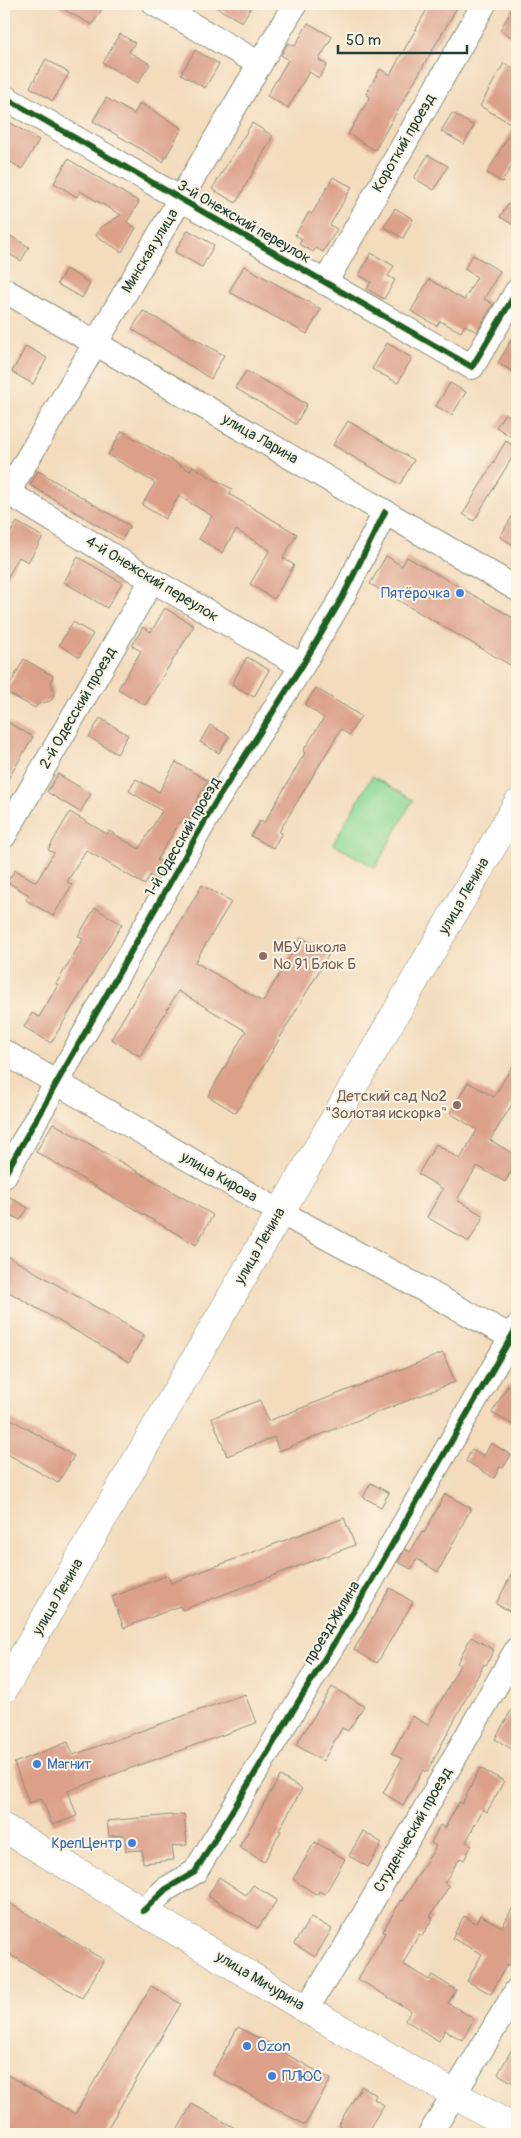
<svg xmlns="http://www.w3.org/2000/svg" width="521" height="2138" font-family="Pangolin,sans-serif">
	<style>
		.green { fill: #8cd896; stroke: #568a65 }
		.building { fill: #dca08a }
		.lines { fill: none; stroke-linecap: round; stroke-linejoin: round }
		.minor-casing { stroke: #898c78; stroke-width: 26 }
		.major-casing { stroke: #898c78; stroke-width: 29 }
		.minor { stroke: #fff; stroke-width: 24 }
		.major { stroke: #fff; stroke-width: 28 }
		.cycleway-casing { stroke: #fcf5e5; stroke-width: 9 }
		.cycleway { stroke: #1b5e20; stroke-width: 6 }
		.shop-dot { fill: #3f7fe0; stroke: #fcf5e5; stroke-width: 2 }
		.education-dot { fill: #8d6e63; stroke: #fcf5e5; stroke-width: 2 }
		.labels { text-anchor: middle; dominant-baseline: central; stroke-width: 4; stroke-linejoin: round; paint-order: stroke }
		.street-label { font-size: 15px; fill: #1f3d34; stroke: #fcf5e5 }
		.shop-label { font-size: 15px; fill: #366cbe; stroke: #fcf5e5; text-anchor: start }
		.education-label { font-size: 15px; fill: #785e54; stroke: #fcf5e5; text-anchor: start }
	</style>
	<rect width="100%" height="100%" fill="#fcf5e5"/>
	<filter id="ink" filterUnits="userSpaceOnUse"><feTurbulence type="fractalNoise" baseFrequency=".02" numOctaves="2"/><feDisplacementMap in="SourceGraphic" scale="10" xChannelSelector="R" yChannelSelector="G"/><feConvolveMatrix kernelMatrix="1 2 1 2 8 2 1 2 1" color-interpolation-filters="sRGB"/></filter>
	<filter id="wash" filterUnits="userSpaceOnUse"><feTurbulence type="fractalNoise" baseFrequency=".0096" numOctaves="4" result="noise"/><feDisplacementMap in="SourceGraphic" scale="20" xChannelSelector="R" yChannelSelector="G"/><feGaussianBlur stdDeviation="1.12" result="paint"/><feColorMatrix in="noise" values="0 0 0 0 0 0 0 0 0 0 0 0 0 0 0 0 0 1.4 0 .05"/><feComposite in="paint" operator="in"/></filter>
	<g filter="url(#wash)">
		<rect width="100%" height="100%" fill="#f3dbbc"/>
		<path class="green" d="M372 776 413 800 375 868 333 844Z"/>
		<g id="blocks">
			<g class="building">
				<path d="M54 4H105L92 25Z"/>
				<path d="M210 4H253L242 22Z"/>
				<path d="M430 4H459L375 150 348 134 370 97 366 94 380 69 390 75Z"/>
				<path d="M515 4H517V40L500 30Z"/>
				<path d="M308 23 332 37 319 60 327 65 319 78 309 72 288 108 267 96 288 60 281 55 288 43 295 46Z"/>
				<path d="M120 34 135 43 129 52 150 64 138 83 103 63Z"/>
				<path d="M195 50 219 64 205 88 181 74Z"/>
				<path d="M46 59 69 73 53 101 30 87Z"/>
				<path d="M504 63 517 71V110L510 123 480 106Z"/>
				<path d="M106 98 134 114 140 103 182 128 163 162 93 121Z"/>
				<path d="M452 113 474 126 464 144 441 131Z"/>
				<path d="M4 119 39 140 22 169 4 158Z"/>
				<path d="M517 121V157L502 182 487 173Z"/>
				<path d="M252 123 273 136 236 203 212 189Z"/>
				<path d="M428 155 448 166 434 190 414 178Z"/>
				<path d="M68 159 139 202 127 222 136 228 122 252 96 236 100 228 121 215 80 191 77 197 54 183Z"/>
				<path d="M333 177 352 187 330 225 337 229 323 252 316 248 313 252 299 244 302 239 295 235 309 212 312 214Z"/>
				<path d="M508 204 517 209V227L500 217Z"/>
				<path d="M395 208 413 219 403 238 384 227Z"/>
				<path d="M188 230 214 245 202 267 175 252Z"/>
				<path d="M4 232 29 247 21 261 4 251Z"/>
				<path d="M371 253 394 266 388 276 395 280 384 299 367 289 371 282 359 275Z"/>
				<path d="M473 255 500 271 484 299 493 304 477 332 465 325 461 332 440 321 437 326 411 311 429 279 464 300 477 277 464 269Z"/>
				<path d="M244 266 321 309 307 334 229 292Z"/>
				<path d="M66 269 90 283 82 298 57 284Z"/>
				<path d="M143 311 224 355 211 379 132 329Z"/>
				<path d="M517 330V374L498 363Z"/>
				<path d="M387 343 412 358 398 383 372 369Z"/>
				<path d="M26 346 47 358 33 384 12 372Z"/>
				<path d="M246 371 307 404 296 424 235 388Z"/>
				<path d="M450 383 466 392 452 415 436 406Z"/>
				<path d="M505 413 517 421V430L513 438 496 427Z"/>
				<path d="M348 421 414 460 400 484 333 445Z"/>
				<path d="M122 431 190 471 193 466 212 478 232 489 229 494 297 534 283 558 294 565 274 599 250 584 270 550 236 530 222 553 199 539 212 516 179 496 165 519 142 505 155 483 108 455Z"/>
				<path d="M506 441 517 449 474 521 463 514Z"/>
				<path d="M38 471 130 526 122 540 30 485Z"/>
				<path d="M517 508V547L500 537Z"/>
				<path d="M17 522 43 537 28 562 19 557 4 584V544Z"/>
				<path d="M386 556 402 566 407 557 517 620V669L370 584Z"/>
				<path d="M78 557 122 583 107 608 64 582Z"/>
				<path d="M165 608 194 626 145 705 118 689 141 651 132 646 143 627 151 632Z"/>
				<path d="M73 622 93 634 79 657 59 645Z"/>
				<path d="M247 657 269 670 254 697 232 684Z"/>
				<path d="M24 659 53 676 51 681 54 692 53 698 50 701 38 704 35 708 4 691 7 690Z"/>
				<path d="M316 688 361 716 349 735 341 729 279 832 282 833 273 848 251 836 260 821 264 823 305 753 303 751 324 718 305 705Z"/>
				<path d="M100 718 128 735 117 754 89 737Z"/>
				<path d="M4 720 33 737 4 786Z"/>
				<path d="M210 725 229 736 219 753 200 742Z"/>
				<path d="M176 762 208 781 196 801 199 803 187 825 180 822 157 860 165 864 156 879 150 875 145 885 86 850 67 882 72 885 53 916 26 900 29 895 7 882 15 870 36 882 54 853 48 850 70 812 107 834 109 831 139 849 162 811 129 791 136 779 159 792Z"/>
				<path d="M58 774 91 794 80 812 47 792Z"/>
				<path d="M202 885 231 902 195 962 263 1002 301 937 329 954 236 1113 208 1096 246 1031 178 991 140 1056 111 1039Z"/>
				<path d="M95 908 122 924 51 1043 24 1027 32 1013 39 1017 58 985 56 984 83 939 78 936Z"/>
				<path d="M517 1058V1106L513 1103 490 1140 517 1156V1162L505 1182 477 1166 457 1200 484 1216 469 1242 427 1217 443 1189 418 1174 436 1144 460 1159 477 1130 450 1113 468 1082 494 1097Z"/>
				<path d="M53 1123 213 1215 196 1245 36 1152Z"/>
				<path d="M10 1197 28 1208 20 1220 4 1211Z"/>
				<path d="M4 1254 144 1335 129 1362 4 1289Z"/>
				<path d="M443 1353 455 1382 279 1451 274 1437 227 1456 212 1418 260 1400 268 1421Z"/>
				<path d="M508 1385 517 1390V1427L492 1413Z"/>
				<path d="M4 1415 74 1456 58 1483 4 1452Z"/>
				<path d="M491 1443 511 1455 503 1468 500 1467 494 1478 466 1461 472 1449 484 1456Z"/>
				<path d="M371 1483 389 1493 381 1507 363 1497Z"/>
				<path d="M445 1494 471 1508 438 1572 417 1559 411 1569 398 1562 405 1549 410 1552 422 1532 424 1533Z"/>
				<path d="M344 1518 355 1545 182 1610 180 1606 124 1628 112 1597 168 1575 171 1583Z"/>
				<path d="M517 1564V1615L496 1604Z"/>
				<path d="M390 1588 413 1602 377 1663 354 1650Z"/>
				<path d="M471 1637 494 1650 486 1665 484 1664 427 1772 423 1770 403 1805 383 1793 402 1759 392 1753 412 1716 428 1725 460 1665 457 1663Z"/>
				<path d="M332 1687 364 1706 348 1731 342 1728 323 1761 296 1745Z"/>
				<path d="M245 1694 256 1723 68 1791 77 1816 52 1825 42 1799 29 1803 14 1763 68 1742 73 1755Z"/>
				<path d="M517 1700V1752L495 1739Z"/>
				<path d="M480 1768 504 1781 487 1812 483 1809 466 1842 472 1845 464 1860 460 1858 444 1883 449 1886 430 1917 433 1918 422 1936 419 1934 403 1964 429 1980 432 1975 456 1990 448 2003 474 2019 462 2040 445 2030 439 2041 405 2020 411 2011 358 1979 385 1933 383 1931 401 1900 402 1901 436 1846 431 1843 440 1825 445 1828 459 1802 462 1804Z"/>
				<path d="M280 1776 302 1789 279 1830 281 1831 264 1862 239 1847Z"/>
				<path d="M184 1814 187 1845 172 1846 174 1860 143 1863 142 1850 126 1851 125 1835 109 1836 107 1821Z"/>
				<path d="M363 1831 382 1843 368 1867 349 1856Z"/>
				<path d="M315 1842 345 1859 325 1894 319 1891 317 1895 293 1879Z"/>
				<path d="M219 1877 246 1895 253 1885 277 1900 258 1928 208 1896Z"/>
				<path d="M4 1900 104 1960 82 1998 4 1951Z"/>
				<path d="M517 1900V1969L507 1964 491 1994 467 1981 482 1954 452 1938 464 1916 476 1923 480 1915 502 1927Z"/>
				<path d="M311 1917 332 1929 315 1957 294 1944Z"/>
				<path d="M151 1986 181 2004 104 2134H4V2073L75 2114Z"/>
				<path d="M238 2027 331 2079 305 2125 212 2074Z"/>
				<path d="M517 2040V2085L498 2074Z"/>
				<path d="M362 2086 376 2095 374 2099 384 2105 366 2134H354L338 2125Z"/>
				<path d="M192 2104 246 2134H175Z"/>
			</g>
		</g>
	</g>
	<g filter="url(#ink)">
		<use href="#blocks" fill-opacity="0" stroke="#898c78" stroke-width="1"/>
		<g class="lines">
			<defs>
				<g id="minor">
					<path d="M155 4 260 64"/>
					<path d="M4 97 472 367 517 291"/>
					<path d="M325 283 484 4"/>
					<path d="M4 290 517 589"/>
					<path d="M4 490 152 580 302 666"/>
					<path d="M4 499 295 4"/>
					<path d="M4 836 152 580"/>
					<path d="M4 1052 280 1212 517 1340"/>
					<path d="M4 1176 215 803 302 666 342 598 385 512"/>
					<path d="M143 1911 166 1889 195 1872 362 1597 517 1327"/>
					<path d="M306 2009 345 1948 517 1649"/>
					<path d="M430 2134 517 1990"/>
				</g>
				<g id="major">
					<path d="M4 1689 517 804"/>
					<path d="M4 1828 306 2009 517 2130"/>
				</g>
			</defs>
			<use href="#minor" class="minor-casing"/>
			<use href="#major" class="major-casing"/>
			<use href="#minor" class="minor"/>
			<use href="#major" class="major"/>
			<defs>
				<g id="cycleway">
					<path d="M4 97 472 367 517 291"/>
					<path d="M4 1176 215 803 302 666 342 598 385 512"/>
					<path d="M143 1911 166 1889 195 1872 362 1597 517 1327"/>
				</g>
			</defs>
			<use href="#cycleway" class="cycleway-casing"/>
			<use href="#cycleway" class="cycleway"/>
		</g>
	</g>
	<g class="shop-dot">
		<circle cx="460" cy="593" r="5"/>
		<circle cx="37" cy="1764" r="5"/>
		<circle cx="132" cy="1843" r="5"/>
		<circle cx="247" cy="2046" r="5"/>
		<circle cx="272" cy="2076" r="5"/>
	</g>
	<g class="education-dot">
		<circle cx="263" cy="956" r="5"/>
		<circle cx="457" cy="1105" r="5"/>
	</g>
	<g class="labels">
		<g class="street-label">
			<text transform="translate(404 143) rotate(-60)">Короткий проезд</text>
			<text transform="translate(244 222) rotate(30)">3-й Онежский переулок</text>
			<text transform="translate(150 251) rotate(-59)">Минская улица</text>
			<text transform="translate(260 439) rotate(30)">улица Ларина</text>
			<text transform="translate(152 579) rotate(31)">4-й Онежский переулок</text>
			<text transform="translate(78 708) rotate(-60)">2-й Одесский проезд</text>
			<text transform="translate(183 837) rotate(-60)">1-й Одесский проезд</text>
			<text transform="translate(464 896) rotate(-60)">улица Ленина</text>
			<text transform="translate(219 1177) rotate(30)">улица Кирова</text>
			<text transform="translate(260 1246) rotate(-60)">улица Ленина</text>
			<text transform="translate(58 1597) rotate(-60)">улица Ленина</text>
			<text transform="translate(332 1623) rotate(-59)">проезд Жилина</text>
			<text transform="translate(413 1830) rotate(-60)">Студенческий проезд</text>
			<text transform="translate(260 1981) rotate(31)">улица Мичурина</text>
		</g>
		<g class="shop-label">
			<text x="450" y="593" text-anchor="end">Пятёрочка</text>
			<text x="47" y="1764">Магнит</text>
			<text x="122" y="1843" text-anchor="end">КрепЦентр</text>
			<text x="257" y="2046">Ozon</text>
			<text x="282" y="2076">ПЛЮС</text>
		</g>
		<g class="education-label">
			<text x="273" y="947">МБУ школа<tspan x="273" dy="17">№ 91 Блок Б</tspan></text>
			<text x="447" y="1096" text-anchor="end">Детский сад №2<tspan x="447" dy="17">"Золотая искорка"</tspan></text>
		</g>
	</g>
	<rect width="521" height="2138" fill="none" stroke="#fcf5e5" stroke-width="20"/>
	<path d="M338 45v8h129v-8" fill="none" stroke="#1f3d34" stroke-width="2.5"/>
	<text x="346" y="45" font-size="15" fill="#1f3d34" stroke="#fcf5e5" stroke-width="4" paint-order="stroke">50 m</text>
</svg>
